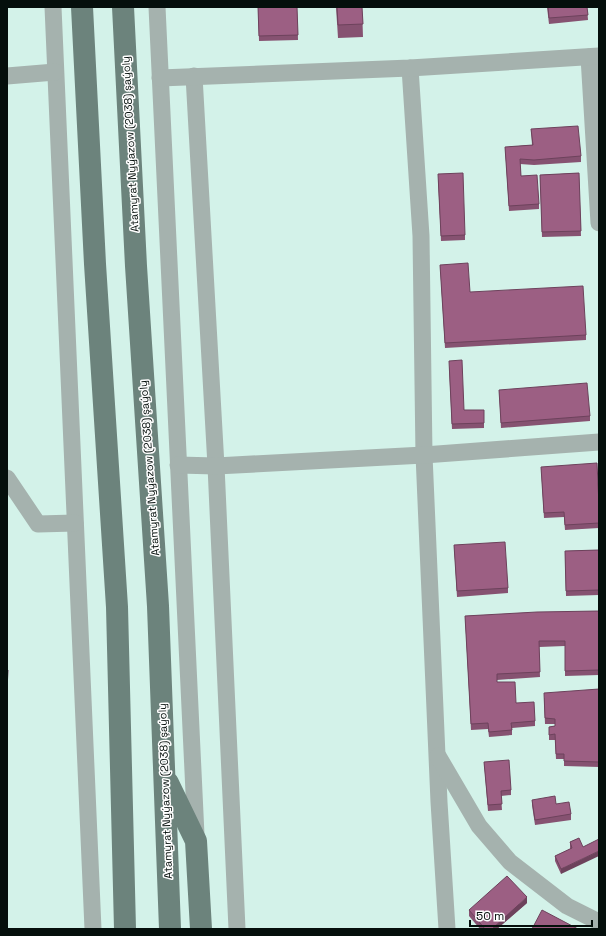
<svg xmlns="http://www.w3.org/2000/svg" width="606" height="936" font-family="'Space Grotesk',sans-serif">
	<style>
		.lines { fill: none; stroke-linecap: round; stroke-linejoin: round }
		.minor { stroke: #a5b2ae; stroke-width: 17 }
		.major { stroke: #6c837c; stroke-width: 22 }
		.wall { fill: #865271 }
		.shaded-wall { fill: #6d425c }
		.building { fill: #9c5f83; stroke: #6d425c }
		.labels { text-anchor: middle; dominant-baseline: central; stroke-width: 3; stroke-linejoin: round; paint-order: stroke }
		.street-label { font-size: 11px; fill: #050f0c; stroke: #fff }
	</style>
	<rect width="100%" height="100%" fill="#d3f2e9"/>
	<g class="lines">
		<g class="minor">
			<path d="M53 7 93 929"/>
			<path d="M157 7 196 835"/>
			<path d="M589 57 599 223"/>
			<path d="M410 68 421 236 424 455 439 802 447 929"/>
			<path d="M7 76 55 72"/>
			<path d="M194 76 216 466 237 929"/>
			<path d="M160 78 410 68 599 56"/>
			<path d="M178 465 216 466 424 455 599 442"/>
			<path d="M7 478 38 524 75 523"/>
			<path d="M438 756 479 826 510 862 567 906 599 922"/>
		</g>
		<g class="major">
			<path d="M82 7 95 264 117 607 125 929"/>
			<path d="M123 7 136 266 158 606 170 929"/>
			<path d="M168 783 196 841 201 929"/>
		</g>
	</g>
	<g class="wall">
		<path d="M258 7H297L298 40 259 41Z"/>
		<path d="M336 7H362L363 37 338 38Z"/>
		<path d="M547 7H587L588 20 549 24Z"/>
		<path d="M531 129 581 156V162L534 165 520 164 521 176 539 204V209L509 211 505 147 532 145Z"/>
		<path d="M579 173 581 236 542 237 540 175Z"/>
		<path d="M438 179 465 235V240L441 241Z"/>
		<path d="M440 265 470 292 586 335V340L445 348Z"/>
		<path d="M449 366 464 410H484V428L452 429Z"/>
		<path d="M499 390 590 416V421L501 428Z"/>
		<path d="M541 467 599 505V528L565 530 564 517 544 518Z"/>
		<path d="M454 545 508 588V593L457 597Z"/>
		<path d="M599 550V595L566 596 565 551Z"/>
		<path d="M599 611V675L565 676V646L539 647 540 677 497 680V682L516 703 535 721V726L512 728V735L489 737 488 729 471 730 465 616Z"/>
		<path d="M599 689V767L564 766V759H556L555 740H549V727L555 726V724H545L544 698Z"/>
		<path d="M484 762 511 790V795L501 796 502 810 488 811Z"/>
		<path d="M532 800 556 804 571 814V820L535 825 532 805Z"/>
		<path d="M579 838 561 874 555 861V856L570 849V842Z"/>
		<path d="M527 903 497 929H480L469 916V910Z"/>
	</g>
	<g class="shaded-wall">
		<path d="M599 851V856L561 874V869Z"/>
		<path d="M527 897V903L497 929H492Z"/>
	</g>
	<g class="building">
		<path d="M258 7H297L298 35 259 36Z"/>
		<path d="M337 7H362L363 24 338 25Z"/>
		<path d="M548 7H587L588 15 549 18Z"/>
		<path d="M578 126 581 156 534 160 520 159 521 176 537 175 539 204 509 206 505 147 533 145 531 129Z"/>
		<path d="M463 173 465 235 441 236 438 174Z"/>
		<path d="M579 173 581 231 542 232 540 175Z"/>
		<path d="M468 263 470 292 583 286 586 335 445 343 440 265Z"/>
		<path d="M462 360 464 410H484V423L452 424 449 361Z"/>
		<path d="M587 383 590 416 501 423 499 390Z"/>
		<path d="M597 463 599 505V523L565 525 564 512 544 513 541 467Z"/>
		<path d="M505 542 508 588 457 591 454 545Z"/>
		<path d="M599 550V590L566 591 565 551Z"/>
		<path d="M599 611V670L565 671V641H539L540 672 497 674V682H515L516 703 534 702 535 721 511 723 512 730 489 732 488 723 471 724 465 616 537 612Z"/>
		<path d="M7 670H8L7 689Z"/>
		<path d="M599 689V762L564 761V754H556L555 734 549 735V727L555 726V719L545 718 544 693Z"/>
		<path d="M509 760 511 790 501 791 502 804 488 805 484 762Z"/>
		<path d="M555 796 556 804 569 802 571 814 535 820 532 800Z"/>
		<path d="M579 838 583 847 599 839V851L561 869 555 856 572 848 570 842Z"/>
		<path d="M507 876 527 897 492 929H485L469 910Z"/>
		<path d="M542 910 578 929H532Z"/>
	</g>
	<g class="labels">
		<g class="street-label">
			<text transform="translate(130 144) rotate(-93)">Atamyrat Nyýazow (2038) şaýoly</text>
			<text transform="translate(149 468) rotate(-94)">Atamyrat Nyýazow (2038) şaýoly</text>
			<text transform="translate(165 791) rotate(-92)">Atamyrat Nyýazow (2038) şaýoly</text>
		</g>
	</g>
	<rect width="606" height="936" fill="none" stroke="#050f0c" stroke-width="16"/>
	<path d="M470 920v6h122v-6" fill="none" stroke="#050f0c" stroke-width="2"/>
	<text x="476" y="920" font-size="12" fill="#050f0c" stroke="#ffffff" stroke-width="3" paint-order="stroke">50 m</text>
</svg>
